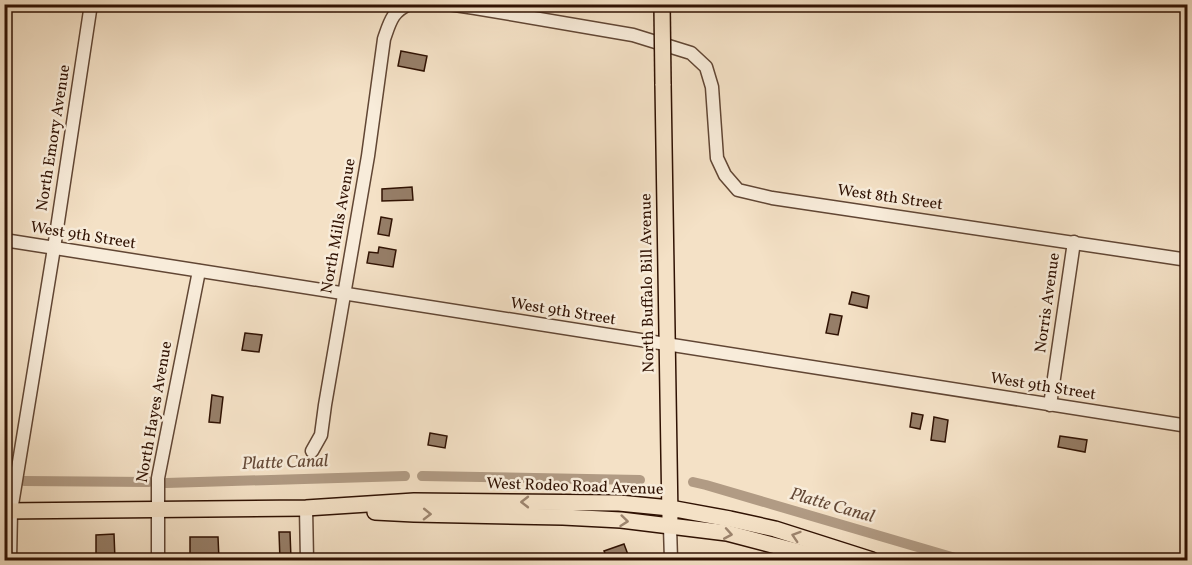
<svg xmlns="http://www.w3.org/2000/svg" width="1192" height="565" font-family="Vollkorn,serif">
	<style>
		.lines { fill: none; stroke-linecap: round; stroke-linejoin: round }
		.canal { stroke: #b19b84; stroke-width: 10 }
		.building { fill: #967e68; stroke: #301203; stroke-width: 1.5 }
		.minor-casing { stroke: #614634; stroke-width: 15 }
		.major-casing { stroke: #301203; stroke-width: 18 }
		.minor { stroke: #f8ecda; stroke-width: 12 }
		.major { stroke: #f4e1c6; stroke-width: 15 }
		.major-bridge-casing { stroke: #301203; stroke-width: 18; stroke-linecap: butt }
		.major-bridge { stroke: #f4e1c6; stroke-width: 15 }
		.oneway { stroke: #9c846e }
		.labels { text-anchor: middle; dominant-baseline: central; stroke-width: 5; stroke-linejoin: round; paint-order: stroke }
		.street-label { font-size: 16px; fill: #301203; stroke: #f8ecda }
		.water-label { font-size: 18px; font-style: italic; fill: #644937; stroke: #f8ecda }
	</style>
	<rect width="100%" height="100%" fill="#f4e1c6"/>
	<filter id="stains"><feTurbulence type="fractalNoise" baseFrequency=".00333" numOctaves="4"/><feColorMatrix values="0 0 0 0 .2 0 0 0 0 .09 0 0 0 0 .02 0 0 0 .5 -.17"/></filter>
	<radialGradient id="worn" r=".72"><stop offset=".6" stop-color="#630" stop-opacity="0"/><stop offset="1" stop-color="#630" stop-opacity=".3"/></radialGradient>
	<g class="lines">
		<g class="canal">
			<path d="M422 476 640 480"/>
			<path d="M24 481 149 482"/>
			<path d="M4 482 7 481"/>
			<path d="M693 482 706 485 962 560"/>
			<path d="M166 483 405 476"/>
		</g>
	</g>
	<g class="building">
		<path d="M401 51 427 56 424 71 398 66Z"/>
		<path d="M412 187 413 200 382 201V189Z"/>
		<path d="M381 217 392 219 389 236 378 234Z"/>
		<path d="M379 247 396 250 393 267 367 263 369 252 378 253Z"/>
		<path d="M852 292 869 296 867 308 849 304Z"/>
		<path d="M830 314 842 316 838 335 826 333Z"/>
		<path d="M245 333 262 335 259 352 242 350Z"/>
		<path d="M212 395 223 397 220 423 209 422Z"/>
		<path d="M912 413 923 415 920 429 910 427Z"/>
		<path d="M934 417 948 420 945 442 931 440Z"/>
		<path d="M430 433 447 436 445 448 428 445Z"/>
		<path d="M1060 436 1087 440 1085 452 1058 447Z"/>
		<path d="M279 532H290L291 559 280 560Z"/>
		<path d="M114 534 115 560H96V535Z"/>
		<path d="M190 537H218L219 560H190Z"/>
		<path d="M624 544 630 560H608L604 551Z"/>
	</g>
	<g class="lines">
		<defs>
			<g id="minor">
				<path d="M448 4 475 8 633 35 691 53 706 67 712 87 717 158 725 175 738 190 772 198 1188 260"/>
				<path d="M4 240 1188 426"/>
				<path d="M1050 405 1074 242"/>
				<path d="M312 451 321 435 325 405 368 156 384 39C390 22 392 11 410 4"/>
				<path d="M306 508 307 560"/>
				<path d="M670 527 671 560"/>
				<path d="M10 560 11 511 54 248 91 4"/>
				<path d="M158 560V478L199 271"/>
			</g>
			<g id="major">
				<path d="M663 84 670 518"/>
				<path d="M4 511 306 508 414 501 619 503 670 508 730 519 775 529 872 560"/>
				<path d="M375 512 414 514 563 517 621 520 727 533 830 560"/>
			</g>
		</defs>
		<use href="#minor" class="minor-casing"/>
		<use href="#major" class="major-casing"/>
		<use href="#minor" class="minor"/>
		<use href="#major" class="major"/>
		<defs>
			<path id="major-bridge" d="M662 4 663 84"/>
		</defs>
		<use href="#major-bridge" class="major-bridge-casing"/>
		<use href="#major-bridge" class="major-bridge"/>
	</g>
	<defs><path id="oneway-chevron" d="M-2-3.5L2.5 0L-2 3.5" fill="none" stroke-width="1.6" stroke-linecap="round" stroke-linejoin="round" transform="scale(1.5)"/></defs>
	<g class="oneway">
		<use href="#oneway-chevron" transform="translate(525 502) rotate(-180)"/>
		<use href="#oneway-chevron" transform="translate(427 514) rotate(1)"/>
		<use href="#oneway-chevron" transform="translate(624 521) rotate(6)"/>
		<use href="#oneway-chevron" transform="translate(728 534) rotate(10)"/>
		<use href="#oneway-chevron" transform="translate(796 536) rotate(-162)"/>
	</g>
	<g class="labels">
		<g class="street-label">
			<text transform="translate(54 138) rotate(-81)">North Emory Avenue</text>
			<text transform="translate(890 198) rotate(8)">West 8th Street</text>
			<text transform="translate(339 226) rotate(-80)">North Mills Avenue</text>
			<text transform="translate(83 236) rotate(9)">West 9th Street</text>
			<text transform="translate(648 283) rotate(-91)">North Buffalo Bill Avenue</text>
			<text transform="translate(1048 303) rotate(-82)">Norris Avenue</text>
			<text transform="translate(563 312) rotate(9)">West 9th Street</text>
			<text transform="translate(1043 387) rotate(9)">West 9th Street</text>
			<text transform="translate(155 412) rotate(-80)">North Hayes Avenue</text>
			<text transform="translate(575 487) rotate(2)">West Rodeo Road Avenue</text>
		</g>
		<g class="water-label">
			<text transform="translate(285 463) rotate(-2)">Platte Canal</text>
			<text transform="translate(832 506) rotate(16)">Platte Canal</text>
		</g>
	</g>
	<rect width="1192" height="565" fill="none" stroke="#f4e1c6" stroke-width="24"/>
	<rect x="6" y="6" width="1180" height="553" fill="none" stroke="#301203" stroke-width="3"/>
	<rect x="12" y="12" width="1168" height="541" fill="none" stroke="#301203" stroke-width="1.5"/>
	<rect width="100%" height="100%" filter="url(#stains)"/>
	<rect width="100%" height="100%" fill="url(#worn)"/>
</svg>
